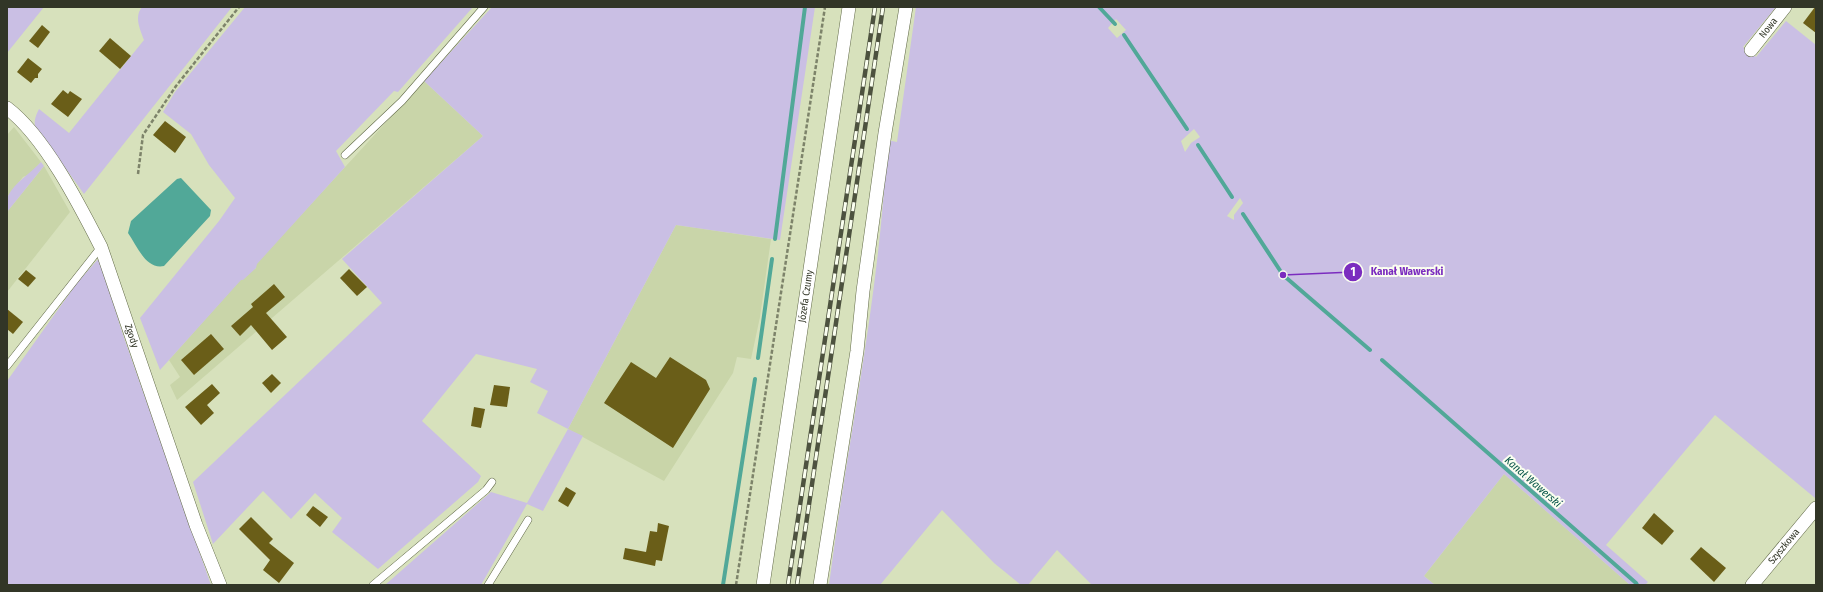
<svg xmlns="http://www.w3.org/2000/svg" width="1823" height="592" font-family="'Fira Sans Condensed',sans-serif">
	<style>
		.built { fill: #c9d5a9 }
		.green { fill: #cabfe4; fill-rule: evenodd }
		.water { fill: #51a898 }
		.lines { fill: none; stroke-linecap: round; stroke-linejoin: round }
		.stream { stroke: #51a898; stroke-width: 4 }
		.building { fill: #6a5e18 }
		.service-casing { stroke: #616948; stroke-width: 8 }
		.minor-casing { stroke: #616948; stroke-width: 14 }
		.path { stroke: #7d836a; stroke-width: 2.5; stroke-dasharray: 4 2; stroke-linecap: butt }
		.service { stroke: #fff; stroke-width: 7 }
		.minor { stroke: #fff; stroke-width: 13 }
		.rail-casing { stroke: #4d523f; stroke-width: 4.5 }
		.rail { stroke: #fbfff0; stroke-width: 3; stroke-dasharray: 9; stroke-linecap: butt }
		.labels { text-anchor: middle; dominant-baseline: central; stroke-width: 4; stroke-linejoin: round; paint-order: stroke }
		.street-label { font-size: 10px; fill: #323627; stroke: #fbfff0 }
		.water-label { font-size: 11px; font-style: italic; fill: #08554a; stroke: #fbfff0 }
		.leader { fill: none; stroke: #7b2cbf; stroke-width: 1.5 }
		.callout-dot { fill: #7b2cbf; stroke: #fbfff0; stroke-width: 1.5 }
		.mark-label { font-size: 12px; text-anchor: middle; font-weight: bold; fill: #fff }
		.callout-label { font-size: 11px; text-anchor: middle; font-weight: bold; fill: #7b2cbf; stroke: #fbfff0; stroke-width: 4; stroke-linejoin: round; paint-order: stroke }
	</style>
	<rect width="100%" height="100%" fill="#d7e1bc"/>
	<g class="built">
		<path d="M424 81 483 136 177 400 170 385 180 377 169 360 241 279 256 268V264Z"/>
		<path d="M14 127 41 162 30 174 23 177 7 197V135Z"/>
		<path d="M44 166 70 212 7 292V212Z"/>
		<path d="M676 225 771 239 760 317 751 359 737 357 733 373 664 481 568 429Z"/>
		<path d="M1504 474 1630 585H1435L1424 576Z"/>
	</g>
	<g class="green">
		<path d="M7 7H44L7 53Z"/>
		<path d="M142 7H232L84 194 35 126C34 120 36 115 39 109L69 133 144 40C140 29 134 17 142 7Z"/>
		<path d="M245 7H473L398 92 394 91 336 151 345 167 257 264 256 268 243 280H241L160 370 140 318 219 221 235 198 209 165 191 134 163 112 175 92Z"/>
		<path d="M492 7H815L780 240 676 225 568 429 583 436 543 511 527 504 481 585H385L491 492 527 503 568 429 537 413 548 391 530 382 537 369 476 354 422 421 481 476 478 482 378 569 332 532 342 518 315 493 291 519 263 491 213 544 193 482 382 303 342 259 483 136 424 81Z"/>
		<path d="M916 7H1776L1743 47 1756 57 1786 21 1816 45V497L1815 498 1715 415 1606 545 1648 582 1645 585H1630L1504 474 1424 576 1435 585H1092L1057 550 1028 585H1021L994 563 942 510 880 585H829C848 437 881 290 887 140L897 142ZM1116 19 1126 30 1117 38 1108 28ZM1194 129 1200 137 1191 143 1185 152 1181 141ZM1240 198 1243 203 1234 215V220L1227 216Z"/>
		<path d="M41 162 44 166 7 212C7 208 6 200 8 196 15 182 31 173 41 162Z"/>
		<path d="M100 257 121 329 211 585H7V381L77 283Z"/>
	</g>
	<path class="water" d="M181 178 211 210 210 216 164 266C146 270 137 246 128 233L131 221 177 179Z"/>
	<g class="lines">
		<g class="stream">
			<path d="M1099 7 1115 24"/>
			<path d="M1124 35 1187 129"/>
			<path d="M1198 145 1232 197"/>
			<path d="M1243 214 1283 275 1370 350"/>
			<path d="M775 239 805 7"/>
			<path d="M758 358 772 259"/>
			<path d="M1382 360 1636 583 1637 585"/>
			<path d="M723 585 755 379"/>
		</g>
	</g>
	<g class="building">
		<path d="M1815 7H1816V33L1803 23Z"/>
		<path d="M42 25 50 32 38 48 29 41Z"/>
		<path d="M110 38 131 56 120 69 99 51Z"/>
		<path d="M28 58 42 69 38 74V78H35L31 83 17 72Z"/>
		<path d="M63 90 68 94 70 91 82 99 68 117 51 104Z"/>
		<path d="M165 121 186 137 175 153 153 135Z"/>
		<path d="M349 269 367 287 357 296 340 278Z"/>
		<path d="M26 270 36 278 28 287 18 279Z"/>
		<path d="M274 284 285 297 266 313 287 337 272 350 251 325 240 336 231 326 253 307 251 304Z"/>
		<path d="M7 309 23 322 13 334 7 329Z"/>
		<path d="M211 334 224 349 194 375 181 360Z"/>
		<path d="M670 357 706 380 710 389 673 448 604 403 631 362 656 378Z"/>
		<path d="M272 374 281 383 271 393 262 383Z"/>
		<path d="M212 384 220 393 207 405 214 413 201 425 185 407Z"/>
		<path d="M494 385 510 387 507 407 490 405Z"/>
		<path d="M474 407 485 409 481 428 471 426Z"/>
		<path d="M566 487 576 493 568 507 558 501Z"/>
		<path d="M313 506 328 517 320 527 306 515Z"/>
		<path d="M1654 513 1674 531 1662 545 1642 528Z"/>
		<path d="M251 517 273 539 269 543 294 563 279 583 263 570 270 560 239 529Z"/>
		<path d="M658 523 669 526 662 561 656 560 655 566 623 559 625 548 646 552 650 531 657 532Z"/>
		<path d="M1701 547 1726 568 1714 582 1690 559Z"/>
	</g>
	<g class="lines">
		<defs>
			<g id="service">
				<path d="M345 155 402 101 484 7"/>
				<path d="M7 366 101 247"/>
				<path d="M373 585 486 490 492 482"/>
				<path d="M488 585 528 520"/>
			</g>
			<g id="minor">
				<path id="s1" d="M1751 50 1785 7"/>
				<path id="s2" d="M7 108C45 137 79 204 101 247L196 525 220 585"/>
				<path id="s3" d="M763 585 849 7"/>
				<path d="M820 585 857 351 863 291 885 133 906 7"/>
				<path id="s4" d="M1752 585 1816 508"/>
			</g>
		</defs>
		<use href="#service" class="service-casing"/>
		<use href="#minor" class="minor-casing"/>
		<g class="path">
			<path d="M138 174 143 135 176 86 239 7"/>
			<path d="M736 585 825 7"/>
		</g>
		<use href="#service" class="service"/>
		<use href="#minor" class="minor"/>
		<defs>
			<g id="rail">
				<path d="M788 585 875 7"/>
				<path d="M797 585 883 7"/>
			</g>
		</defs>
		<use href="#rail" class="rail-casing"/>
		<use href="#rail" class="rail"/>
	</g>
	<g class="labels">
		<g class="street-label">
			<text stroke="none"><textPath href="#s1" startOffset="28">Nowa</textPath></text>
			<text stroke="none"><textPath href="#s3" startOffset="292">Józefa Czumy</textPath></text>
			<text stroke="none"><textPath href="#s2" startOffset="263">Zgody</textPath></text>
			<text stroke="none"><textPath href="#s4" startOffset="50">Szyszkowa</textPath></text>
		</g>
		<g class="water-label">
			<text transform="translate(1533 482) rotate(41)">Kanał Wawerski</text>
		</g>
	</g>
	<path class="leader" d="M1283 275L1353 272"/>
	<g class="callout-dot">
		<circle cx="1283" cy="275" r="4"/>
		<circle cx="1353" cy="272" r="10"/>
	</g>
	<g class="mark-label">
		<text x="1353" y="276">1</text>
	</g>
	<g class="callout-label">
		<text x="1407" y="275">Kanał Wawerski</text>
	</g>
	<rect width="1823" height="592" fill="none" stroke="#323627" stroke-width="16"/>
</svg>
